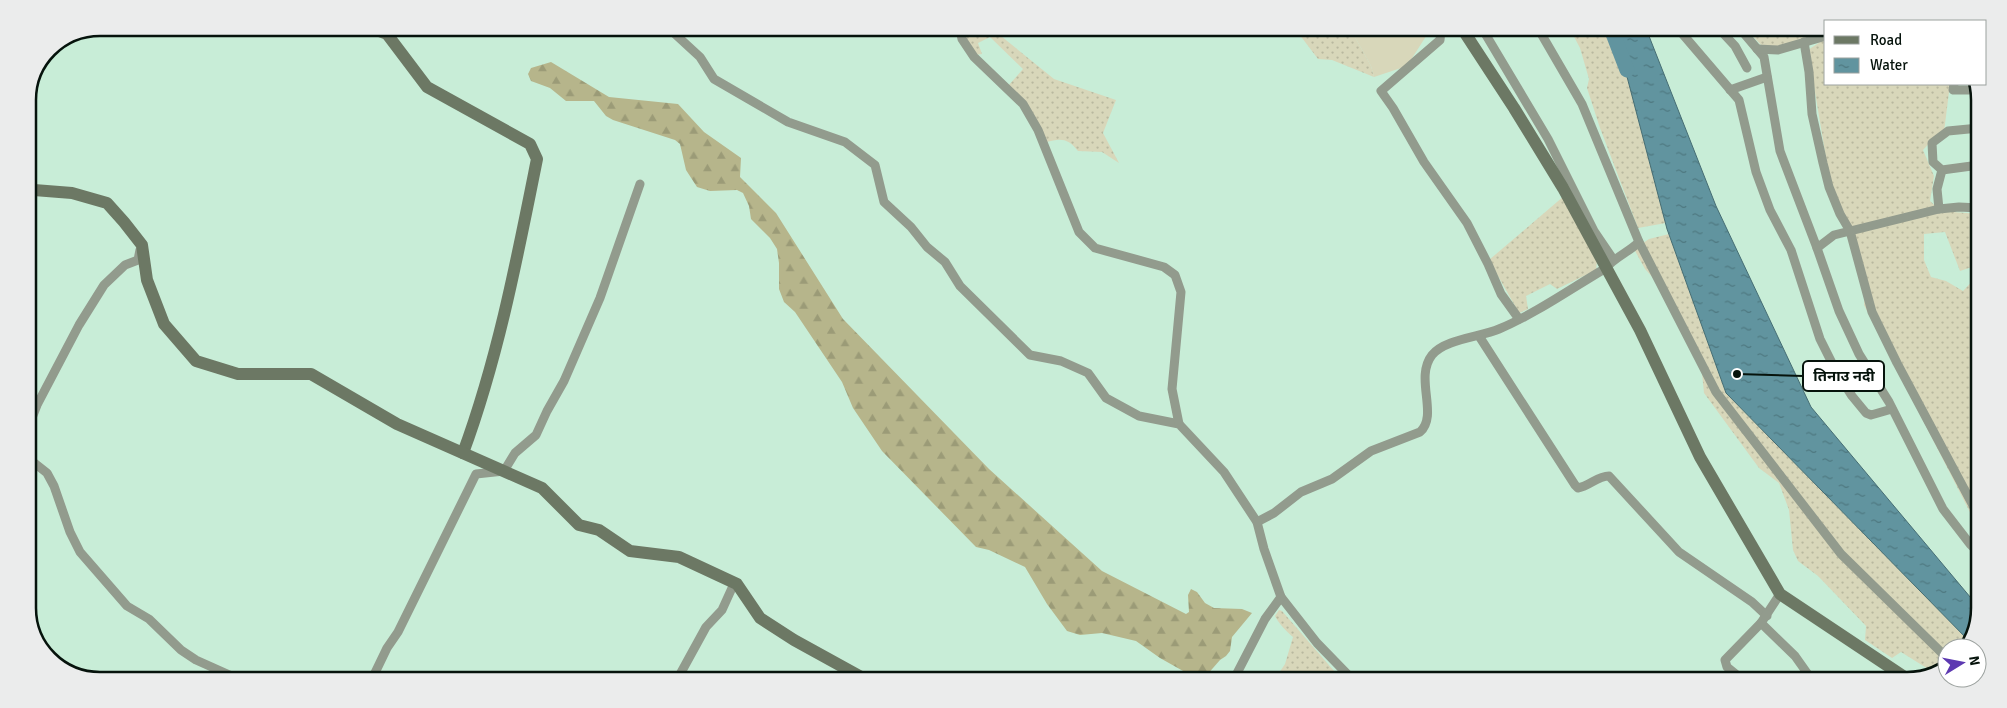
<svg xmlns="http://www.w3.org/2000/svg" width="2007" height="708" font-family="Signika,'Noto Sans Devanagari',sans-serif">
	<style>
		.grass { fill: url(#grass-dots) }
		.forest { fill: url(#forest-firs) }
		.park { fill: #d8d7ba }
		.water { fill: url(#water-ripples); stroke: #466d73 }
		.lines { fill: none; stroke-linecap: round; stroke-linejoin: round }
		.river { stroke: #61949f; stroke-width: 15 }
		.street { stroke: #929b8d; stroke-width: 9 }
		.secondary { stroke: #6c7864; stroke-width: 12 }
		.rim { fill: none; stroke: #06130c; stroke-width: 2.5 }
		.leader { fill: none; stroke: #06130c; stroke-width: 2 }
		.callout-dot { fill: #06130c; stroke: #fff; stroke-width: 2 }
		.callout { fill: #fff; stroke: #06130c; stroke-width: 2 }
		.callout-label { font-size: 15px; text-anchor: middle; font-weight: bold; fill: #06130c }
	</style>
	<defs>
		<pattern id="grass-dots" width="8" height="8" patternUnits="userSpaceOnUse" patternTransform="scale(1.25)"><rect width="8" height="8" fill="#d8d7ba"/><path d="M2 2h.1M6 6h.1" fill="none" stroke="#b8b89f" stroke-width="1.8" stroke-linecap="round"/></pattern>
		<pattern id="forest-firs" width="22" height="20" patternUnits="userSpaceOnUse" patternTransform="scale(1.25)"><rect width="22" height="20" fill="#b6b58b"/><path d="M5 1l3.5 6h-7zM16 11l3.5 6h-7z" fill="#9b9b77"/></pattern>
		<pattern id="water-ripples" width="26" height="14" patternUnits="userSpaceOnUse" patternTransform="scale(1.25)"><rect width="26" height="14" fill="#61949f"/><path d="M2 4q2-2 4 0t4 0M15 11q2-2 4 0t4 0" fill="none" stroke="#4e7880"/></pattern>
	</defs>
	<rect width="100%" height="100%" fill="#c8edd7"/>
	<g class="grass">
		<path d="M962 29H999L1001 36 1054 79 1116 100 1103 133 1119 163 1102 152 1078 151C1068 138 1061 138 1046 142L1008 86 1023 69 990 37 978 43 982 54 975 55 965 38Z"/>
		<path d="M1296 30H1351L1371 66 1374 77 1332 60 1318 59Z"/>
		<path d="M1571 31H1615L1666 223 1638 228 1600 128 1587 88 1589 79 1580 48Z"/>
		<path d="M1748 31H1826V32L1799 47H1763Z"/>
		<path d="M1826 38V84H1950L1944 132 1932 140 1923 150 1934 176 1930 201 1941 211 1979 214 1978 265 1960 271 1945 232 1924 234V260L1931 277 1946 281 1963 291 1978 275 1976 524 1864 305 1865 293 1853 245 1831 188 1808 50Z"/>
		<path d="M1564 196 1597 261 1596 270 1557 289 1550 284 1526 296 1528 309 1519 313 1489 260Z"/>
		<path d="M1669 234 1726 393 1969 641 1964 648H1947V667L1933 672 1901 652 1892 658 1865 640 1866 626 1818 576 1798 561 1793 550 1789 510 1779 483 1759 468 1704 393 1701 363 1673 300 1645 269 1634 249 1649 239Z"/>
		<path d="M1279 610 1282 611 1341 679H1275L1285 664 1293 637C1286 631 1279 624 1275 616Z"/>
	</g>
	<path class="forest" d="M551 62 609 97 678 104 704 132 741 158 740 177 776 213 843 319 989 469 1102 571 1186 614 1189 612 1188 595 1191 589 1197 592 1205 603 1214 608 1242 609 1252 613 1232 637 1230 651 1226 656 1220 660 1206 676H1192L1160 658 1136 641 1102 633 1080 635 1067 631 1047 604 1025 567 989 550 976 547 882 451 853 408 842 382 795 312 784 302 779 289V263L777 249 770 238 751 219 749 206 743 193 737 190 710 191 697 187 686 170 680 144 675 140 613 120 606 116 594 101H566L550 88 531 81 528 74 531 68Z"/>
	<path class="park" d="M1351 30H1430L1407 66 1374 77 1371 66Z"/>
	<path class="water" d="M1615 31H1647L1716 206 1811 407 1976 604V631L1969 641 1726 393 1667 229Z"/>
	<g class="lines">
		<path class="river" d="M1612 31 1627 70"/>
		<g class="street">
			<path d="M673 29 675 34 700 57 714 79 788 122 845 142 875 165 884 202 911 227 927 247 945 262 960 286 1030 355 1061 361 1088 373 1106 398 1139 416 1179 424 1224 472 1257 522 1264 549 1281 597 1317 643 1352 679"/>
			<path d="M960 29 962 39 974 57 1023 104 1038 130 1079 232 1095 248 1164 267 1175 275 1181 292 1172 389 1179 424"/>
			<path d="M1441 30 1440 40 1381 91 1393 108 1424 162 1467 223 1488 264 1501 294 1519 319"/>
			<path d="M1483 30 1548 139 1594 231 1613 259"/>
			<path d="M1539 30 1582 104 1639 242 1716 392 1841 554 1947 658"/>
			<path d="M1680 31 1739 100 1756 172 1770 210 1791 250 1820 339 1835 369 1852 396 1866 413 1871 415 1892 409"/>
			<path d="M1721 31 1735 46 1747 68"/>
			<path d="M1742 31 1764 57 1780 151 1817 248 1839 311 1859 354 1889 402 1943 509 1970 544 1976 550"/>
			<path d="M1804 42 1809 72 1812 114 1823 163 1829 187 1840 214 1850 231 1872 312 1897 363 1977 513"/>
			<path d="M1757 49 1778 50 1826 36"/>
			<path d="M1954 84 1953 90H1977"/>
			<path d="M1730 90 1767 77"/>
			<path d="M1979 165 1942 170 1933 162 1932 143 1948 131 1979 128"/>
			<path d="M1942 170 1937 189 1939 209 1959 207 1979 208"/>
			<path d="M1817 248 1834 235 1939 209"/>
			<path d="M1479 336 1575 485 1578 488C1590 486 1597 476 1609 476L1679 552 1752 602 1767 616"/>
			<path d="M28 428 37 405 79 325 104 285 125 265 138 260 140 250"/>
			<path d="M28 458 47 473 54 486 70 532 80 552 127 606 149 619 181 650 196 660 234 677"/>
			<path d="M1257 522 1274 513 1301 492 1332 479 1371 451 1420 432C1439 415 1414 378 1432 355 1445 339 1480 337 1499 329 1535 314 1572 288 1606 268 1615 257 1629 252 1639 242"/>
			<path d="M1761 623 1795 656 1812 680"/>
			<path d="M373 677 387 648 398 632 476 474 504 471 515 453 536 435 547 411 564 381 600 298 640 184"/>
			<path d="M678 678 706 627 722 610 732 588 737 584"/>
			<path d="M1234 679 1265 619 1281 597"/>
			<path d="M1743 680 1727 667 1725 660 1761 623 1780 594"/>
		</g>
		<g class="secondary">
			<path d="M371 28 387 34 427 87 530 144 537 159C517 259 498 358 463 453"/>
			<path d="M1463 30 1514 108 1563 188 1640 330 1700 457 1780 594 1909 680"/>
			<path d="M28 188 34 190 72 193 107 203 124 222 142 245 147 280 164 324 196 361 238 374H311L397 424 542 488 579 525 599 530 630 551 679 557 737 584 760 618 794 640 863 678"/>
		</g>
	</g>
	<path d="M0 0H2007V708H0ZM100 36H1907A64 64 0 0 1 1971 100V608A64 64 0 0 1 1907 672H100A64 64 0 0 1 36 608V100A64 64 0 0 1 100 36Z" fill="#ebecec" fill-rule="evenodd"/>
	<path class="rim" d="M100 36H1907A64 64 0 0 1 1971 100V608A64 64 0 0 1 1907 672H100A64 64 0 0 1 36 608V100A64 64 0 0 1 100 36Z"/>
	<path class="leader" d="M1737 374L1803 376"/>
	<circle class="callout-dot" cx="1737" cy="374" r="5"/>
	<rect class="callout" x="1803" y="361" width="81" height="30" rx="5"/>
	<g class="callout-label">
		<text x="1844" y="381">तिनाउ नदी</text>
	</g>
	<rect x="1824" y="20" width="162" height="65" fill="#ffffff" stroke="#9ba19e"/>
	<rect x="1834" y="36" width="25" height="8" fill="#6c7864" stroke="#9ba19e"/>
	<text x="1870" y="45" font-size="15" fill="#06130c">Road</text>
	<rect x="1834" y="58" width="25" height="15" fill="url(#water-ripples)" stroke="#9ba19e"/>
	<text x="1870" y="70" font-size="15" fill="#06130c">Water</text>
	<g transform="translate(1962 663) rotate(80)"><circle r="24" fill="#ffffff" stroke="#9ba19e"/>
	<path d="M0-4L9 19L0 12L-9 19Z" fill="#5d39b1"/>
	<text y="-8" font-size="14" font-weight="bold" text-anchor="middle" fill="#06130c">N</text>
	</g>
</svg>
